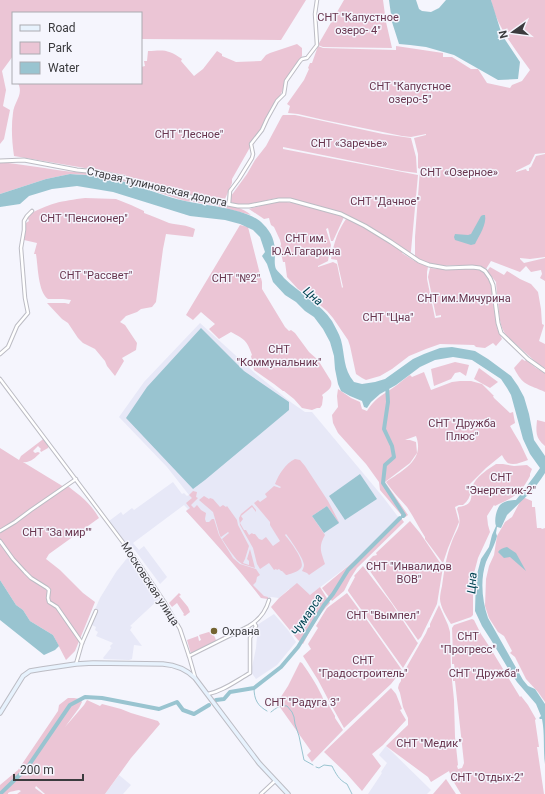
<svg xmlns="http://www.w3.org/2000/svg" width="545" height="794" font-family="Roboto,sans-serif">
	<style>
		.built { fill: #e7e8f7 }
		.green { fill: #ebc5d5 }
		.water { fill: #99c4d0 }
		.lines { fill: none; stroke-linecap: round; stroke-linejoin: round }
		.stream { stroke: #99c4d0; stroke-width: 1 }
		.river { stroke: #99c4d0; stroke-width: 4 }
		.minor-casing { stroke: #bcbcc4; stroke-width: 4.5 }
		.tertiary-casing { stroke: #bcbcc4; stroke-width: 5 }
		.secondary-casing { stroke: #bcbcc4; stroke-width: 5.5 }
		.minor { stroke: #fff; stroke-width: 2.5 }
		.tertiary { stroke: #fff; stroke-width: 3 }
		.secondary { stroke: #e7f2fd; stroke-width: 3.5 }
		.poi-dot { fill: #736331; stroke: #f5f5fd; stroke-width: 1.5 }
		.labels { text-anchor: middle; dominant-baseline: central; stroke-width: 3; stroke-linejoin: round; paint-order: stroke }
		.park-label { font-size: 11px; fill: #68354e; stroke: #f5f5fd }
		.street-label { font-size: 11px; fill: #3b3b3e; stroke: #f5f5fd }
		.poi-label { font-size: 11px; fill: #3b3b3e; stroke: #f5f5fd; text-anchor: start }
		.water-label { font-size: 12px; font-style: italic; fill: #014351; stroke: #f5f5fd }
	</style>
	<rect width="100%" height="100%" fill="#f5f5fd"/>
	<g class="built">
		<path d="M200 323 256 374 292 403 305 412H312L383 497 399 518 357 559 310 595 289 589 279 598 271 597 269 599 261 598 241 572 206 532 186 511 188 509 184 505 133 543 139 550 144 546 167 577 160 584 131 545 130 546 128 544 127 545 109 521 121 512 123 515 132 508 134 510 173 482 182 494 184 493 187 496 189 495 167 467 119 417 144 382Z"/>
		<path d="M128 557 137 565 159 599 130 626 132 627 130 630 142 646 134 645 132 659 129 660 104 659 103 658 111 648 110 646 113 643 96 636 98 632 95 630 96 627 92 625 96 615 93 614 100 598 116 572Z"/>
		<path d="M274 614 288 630 296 642 277 665 256 679 251 672 256 648 257 636 254 627Z"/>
		<path d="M386 746 431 790 427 794H368L382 773 381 772 387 763 379 755Z"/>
		<path d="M119 775 131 785 123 794H105Z"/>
	</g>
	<g class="green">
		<path d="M0 0H306L281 40 141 39V13H13V56L2 71 6 90 3 106 10 110 4 139 0 144Z"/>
		<path d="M344 0H383L386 22 392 48 323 47 318 45Z"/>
		<path d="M491 0H545V153L535 154 530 164 516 171V172L526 169 527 171H529V168L531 167 536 156 545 154V257L530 259 520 258V259L524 263 545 258V281L540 278 542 274 541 270 531 272 526 266 520 272 491 261 486 269C464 258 436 275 415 256V237L420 169 418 168V154L414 138 426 135V134L411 137 402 136 324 120 298 114 288 113 290 106 287 104 304 80 309 69 308 68 310 63H312L318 46 323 48 396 50V46L443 53V57H452L471 69H478L487 83 510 88 512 85 522 81 530 70C515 49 496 26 491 0Z"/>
		<path d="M297 44 302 48V56L285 81 284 87 280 96 278 98 232 179V183L225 199 219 198 218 200 184 194 126 176V175L14 156C12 142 11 127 13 113 14 101 24 95 18 83H70L74 84V83H141V67L145 66 144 61H147L148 51C164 50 168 49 182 59L181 61 194 76 203 69 217 51 222 54V56L236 62 261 61 266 55 270 53Z"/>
		<path d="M283 115H295L383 134 411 138 416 157 417 173 402 171 283 147V149L418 175 411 251 410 254C390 239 367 224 345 214 336 210 324 209 315 206 304 203 293 199 282 198 265 197 248 212 231 202V196L247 174 255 160 266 146 282 116Z"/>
		<path d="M0 162C19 164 38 167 57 170 77 173 97 172 117 177 141 182 164 191 187 197 208 203 235 201 251 215L213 205 185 201 119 180 89 175 70 174 46 179 0 194Z"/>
		<path d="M85 198 116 199 131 205 144 211V213C153 216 161 220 169 223 178 225 187 225 195 229L193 237 166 234 163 249 156 302 152 307 141 309 137 312 126 316 120 322 125 325 137 343 136 350 122 358 124 361 115 376 107 366 105 361 95 349 83 343 78 338 68 323 62 319 47 303H65L69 304 71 300 63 299H48C38 292 38 266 36 254H34L37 243 24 240 26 223 29 221 27 216C48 203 62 201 85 198Z"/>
		<path d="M278 201 295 203 344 217 333 241H331L328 228 326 229 331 245 328 261 318 266V267L333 262 337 264 342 288 343 287 337 260 331 259C334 243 337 232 346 219L347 218 361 225 398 248V249L402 252V253L413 260 428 267 427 272V279L435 318 441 317V315L436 316 428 277 430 268 439 269H477L483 272 487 275 492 285 497 328 502 339 496 346 493 343 485 348 476 347 474 345 440 344 426 349 409 356 392 369 380 376 366 380 362 378 356 374 350 346 348 340 333 318 327 311 309 296 298 289 287 277 285 262H283L280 249 281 244 280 240 274 227 271 225 270 222 269 218 264 219 249 209Z"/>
		<path d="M240 225 248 227 262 282V289L285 327 289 331 291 330 295 333 309 352 318 360 331 381C333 388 327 391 322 395L323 397 322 405 320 408H317L312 410 302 408 294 399 284 391H283L274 384 254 370 251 356 252 355C247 340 244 339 231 332L219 339 209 329 215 324 201 312 193 320 186 315Z"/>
		<path d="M490 267 504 275 507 271 520 279 531 284 538 292 541 309 542 324 544 325 539 341 545 344V368L538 364 507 336C499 327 499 313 498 301L499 299V298H497L496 282 487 271Z"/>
		<path d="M522 359 525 361 526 360 536 368 545 373V392C528 384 523 386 514 368Z"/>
		<path d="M455 362 469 365 466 376 460 372 455 373 451 379 434 386 431 369Z"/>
		<path d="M479 368 498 382 490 388 474 379Z"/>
		<path d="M424 372 431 390 452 382 460 381H471L482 384 494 396H493L494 398 510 413 513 412 515 423 510 426 514 433 520 443 528 460C522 462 514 466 508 463 506 462 503 457 502 455L486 468 469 485C472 493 470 499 463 505H459L455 507 459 522 448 548 443 563 442 562 425 539V537C419 528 414 517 407 507 400 499 392 491 386 482 403 470 425 460 416 436L405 440H410L416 442 417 453 410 463 385 482 408 515 404 518 380 490 379 482 366 464 338 433 333 423 332 415 338 407 337 396 338 389 351 398 360 402 362 409 367 411C376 397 383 395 397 385 401 382 405 378 410 375L412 377Z"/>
		<path d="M537 420 545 422V446C535 438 536 431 537 420Z"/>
		<path d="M43 439 49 446 48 448 41 452 40 450 41 449 38 446 33 451 35 453 38 452 40 453C35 458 30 463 23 462L64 487H69C82 497 91 504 99 518L49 554 46 559 60 570 83 593 95 602 75 651 66 660 53 635 30 621 23 610 16 605 0 580V448L19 460 21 456 42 440Z"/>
		<path d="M295 459 300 460 305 466 328 501 339 522V523L327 506 312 516 325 535C318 547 321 552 325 564L309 575 307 573 302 571C303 569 304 567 304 565 304 559 290 539 286 534L285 535C289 540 306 561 301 568 298 572 292 573 287 575H286L282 571H281L279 569 277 570 276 569 274 570 269 563 260 569 257 564 253 548 240 525 239 518 241 514 252 505 256 510V512L252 507 241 516 243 519 240 523 244 530H246L249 535 252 533 253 534H255L259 539 262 540 266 537 273 546 280 541 270 525V522L254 503 258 500 260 502 267 497 265 494 274 486 280 488 281 487 275 484C279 474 285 464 295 459Z"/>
		<path d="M496 464H503L514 466 527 465 532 469 530 474V476C520 495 514 497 495 506L494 505 487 516 488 525 490 532 478 558 473 577V615L471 617 451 624C447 618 440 606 440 599 440 595 441 590 442 586 444 572 446 557 451 544 457 527 463 527 457 509L458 507C478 505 468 492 474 483 479 475 488 469 496 464Z"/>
		<path d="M193 491 197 492 196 497 198 498 191 505 194 508 197 505 201 510 206 513 205 519 206 522H209L212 519H214L219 535 233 558 240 564 256 569 260 575 257 577 256 582 253 585 264 596 268 597V599L261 598C238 568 212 539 186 511L190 508 186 503 192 498 189 495Z"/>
		<path d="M204 496 209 499 210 498 213 499 220 507 223 505 226 507 227 506 237 520 238 525 249 546 245 559 243 563 249 565V561L247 559 250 549 255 568 242 564 237 560 230 551 222 539 229 533 228 532 221 537 220 536 213 512 199 500Z"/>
		<path d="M522 498H525L532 501V507H535L537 528H541L542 529 545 528V702L538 692 526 679 515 657 510 653 512 651 504 636 498 632 489 618 485 606 486 579 489 566 494 555 497 536 505 522 512 517Z"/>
		<path d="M400 517 404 522 357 568 350 579 344 591 332 601 322 588 359 557Z"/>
		<path d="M410 521 420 533 443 567 437 604 421 637 418 640 365 564 373 556 377 555 376 553Z"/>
		<path d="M363 566 392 604 417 642 418 643 403 668 348 591V590L355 577 354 576Z"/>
		<path d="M297 583 310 595 320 587 330 603C318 615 311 629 303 644L298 640 271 607 279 598Z"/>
		<path d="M179 593 181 595 179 596 188 607 190 612 185 616 183 615 184 614 177 603 172 607 169 603Z"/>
		<path d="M347 593 369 623 402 670 391 684 344 728 329 701 318 680 303 656 311 649 308 644 318 628 316 626 327 608Z"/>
		<path d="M439 605 448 625 450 632 451 670 454 700 455 737 458 765 457 766 458 769 462 768 464 763 455 681H453V671L455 670 454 664H452V656H453L452 628 454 625 472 619 474 620 481 634 489 646 520 697 521 696 528 705 536 719 535 720 539 747H537L544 794H461L452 779 449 771 431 782 428 777 386 746 408 725V718L403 707 400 693 398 688 399 684 401 681V677L426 633 428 628 430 627V624Z"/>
		<path d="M238 629 239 631 191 654 187 640 198 636 199 641 201 640 199 635 212 631 216 640Z"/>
		<path d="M300 662 302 663C309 673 316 683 321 694 323 697 323 700 324 703L327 702 335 716V718L343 730 312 762 307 755 311 751 277 703 288 686Z"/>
		<path d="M391 688 396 694 402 709 400 710 406 720 383 745 372 754 381 766 362 791 346 773 324 752Z"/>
		<path d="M68 698H74L80 699 82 702 79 708 65 727 84 705 87 700 100 706 102 704 121 709 131 713 158 721 160 724 131 758 105 794H45L36 786 35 788 43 794H17L21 791 19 790C15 791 11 791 8 793V794H0V785L18 770 58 711 59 705Z"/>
		<path d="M446 779 456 794H433Z"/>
	</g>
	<g class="water">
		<path d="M389 0H416L419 9 422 11 431 12 439 8 446 0H491L502 35 520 62 518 79 498 80 454 55 426 47 410 45 399 44 392 22Z"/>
		<path d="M70 174C86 175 103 176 118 180 141 186 162 196 185 201 206 206 248 208 263 224 272 233 275 241 275 254 275 258 274 264 276 269 278 272 282 275 284 278 298 292 321 304 332 321 335 327 339 333 341 340 345 355 343 369 354 382L362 384 375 382 385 379 413 359 424 354 440 348 452 347 475 351 488 359 511 376 518 386 524 397 529 414 534 440 545 456V473L541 479 533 490 507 515 501 528 497 527 496 533 497 536C495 545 490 553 486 562 480 580 482 600 488 618L523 680 528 686 535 689 545 704V764C543 749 545 734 542 719H540L539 718 541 716 536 704 517 682 509 670 491 640 482 626 475 611 476 578 481 559 489 547 492 535 496 526C494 521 496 510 500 505 504 501 511 500 516 500 524 489 533 479 540 468L530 454 523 439 511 395 507 388 501 379 472 360 453 357 435 360 420 367 396 385 380 394 371 402 367 408 364 407 362 401 350 396 341 391 338 384 335 369 334 356 330 342 323 329 314 317 305 311 296 302 285 295 273 282 267 264 262 256 265 252 260 237 253 230 240 224 225 220 190 216 113 192 77 186 52 189 29 196 20 204 0 207V194L46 179Z"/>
		<path d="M483 215H485C487 224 479 236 475 244L471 245 455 240 454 237 455 234 468 235 471 234 481 216Z"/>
		<path d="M201 328 244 371 289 402V410L205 480 193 489 126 418 147 387Z"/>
		<path d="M360 474 377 499 345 520 329 496Z"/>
		<path d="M327 506 339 523 324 533 312 516Z"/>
		<path d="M507 547 516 553 526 571 510 557 504 558 498 552C500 549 503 548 507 547Z"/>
		<path d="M0 580 16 605 23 610 30 621 53 635 59 646 55 650 44 655 0 620Z"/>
	</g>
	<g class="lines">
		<g class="stream">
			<path d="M254 688C254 700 258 706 267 711"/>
			<path d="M271 712C276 708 280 705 287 706L292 712 294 717 295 724 299 736 304 760 313 765"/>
			<path d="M316 767 319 768 324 765 332 766C336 774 339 780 347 784L352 794"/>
		</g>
		<g class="river">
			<path d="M387 385 388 402 384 429 392 446 394 457 385 465 383 483 404 515 403 516"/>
			<path d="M216 700 224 699 230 692 254 688 281 667 298 647 324 605 333 594 348 570 400 518"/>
			<path d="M0 794 27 768 70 705 85 697 102 698 159 709 177 702 183 710 194 714 209 705"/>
		</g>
		<defs>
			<g id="minor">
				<path d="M229 204 230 191 239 179 252 158 253 154 251 144 262 130 267 119 277 101 284 94 286 81 300 61 302 59 307 58 317 45 315 14 317 0"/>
				<path d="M0 354 8 347 17 326 28 313 25 298 21 248 24 230V221L27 216 32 211"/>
				<path d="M0 379 137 561 165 603 180 629 189 656 195 677"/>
				<path d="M0 531 15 522 31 510 76 479"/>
				<path d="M0 541 13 559 25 572 31 578 47 588 49 590 48 598 49 602 57 607 82 643"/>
				<path d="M189 656 249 626C259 620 266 611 269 600"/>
				<path d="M76 664 82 643 96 611"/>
				<path d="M208 694C223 691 236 681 250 673V638L256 626 254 623"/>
				<path d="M261 794 275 781"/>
			</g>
			<path id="tertiary" d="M0 161 24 160 77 170 97 172 125 178 150 187 180 195 238 206H249L279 200H290L341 214 365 226 391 242 419 261 429 265 446 268 472 267 480 268 485 271 490 278 493 285 498 323 501 333 528 359 545 371"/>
			<path id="secondary" d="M0 713 23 676 30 671 42 669 76 664 93 663 163 664C176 665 186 669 195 678L259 763 288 794"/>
		</defs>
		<use href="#minor" class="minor-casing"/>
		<use href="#tertiary" class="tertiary-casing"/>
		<use href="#secondary" class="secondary-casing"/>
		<use href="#minor" class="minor"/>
		<use href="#tertiary" class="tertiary"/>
		<use href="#secondary" class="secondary"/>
	</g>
	<circle class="poi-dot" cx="214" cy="631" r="4"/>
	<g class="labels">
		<g class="park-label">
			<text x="358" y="17">СНТ "Капустное<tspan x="358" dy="13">озеро- 4"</tspan></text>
			<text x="410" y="86">СНТ "Капустное<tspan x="410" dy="13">озеро-5"</tspan></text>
			<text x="189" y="134">СНТ "Лесное"</text>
			<text x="349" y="143">СНТ «Заречье»</text>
			<text x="459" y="172">СНТ «Озерное»</text>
			<text x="385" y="201">СНТ "Дачное"</text>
			<text x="84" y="218">СНТ "Пенсионер"</text>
			<text x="306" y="238">СНТ им.<tspan x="306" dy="13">Ю.А.Гагарина</tspan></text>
			<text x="96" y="275">СНТ "Рассвет"</text>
			<text x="236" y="278">СНТ "№2"</text>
			<text x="464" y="298">СНТ им.Мичурина</text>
			<text x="388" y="317">СНТ "Цна"</text>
			<text x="279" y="349">СНТ<tspan x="279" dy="13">"Коммунальник"</tspan></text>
			<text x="462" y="423">СНТ "Дружба<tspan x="462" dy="13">Плюс"</tspan></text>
			<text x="501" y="477">СНТ<tspan x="501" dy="13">"Энергетик-2"</tspan></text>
			<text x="57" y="532">СНТ "За мир""</text>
			<text x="409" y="566">СНТ "Инвалидов<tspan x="409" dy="13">ВОВ"</tspan></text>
			<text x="383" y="615">СНТ "Вымпел"</text>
			<text x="468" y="636">СНТ<tspan x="468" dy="13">"Прогресс"</tspan></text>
			<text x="363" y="660">СНТ<tspan x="363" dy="13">"Градостроитель"</tspan></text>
			<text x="484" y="673">СНТ "Дружба"</text>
			<text x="302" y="702">СНТ "Радуга 3"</text>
			<text x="429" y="743">СНТ "Медик"</text>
			<text x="487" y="777">СНТ "Отдых-2"</text>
		</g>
		<g class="street-label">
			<text transform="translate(157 187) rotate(13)">Старая тулиновская дорога</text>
			<text transform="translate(150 584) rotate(57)">Московская улица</text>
		</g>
		<g class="poi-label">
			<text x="222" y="631">Охрана</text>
		</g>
		<g class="water-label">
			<text transform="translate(313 296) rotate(41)">Цна</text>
			<text transform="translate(472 583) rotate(-86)">Цна</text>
			<text transform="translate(307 615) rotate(-57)">Чумарса</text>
		</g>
	</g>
	<rect x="12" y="12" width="130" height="72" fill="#f5f5fd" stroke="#ababb1"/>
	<rect x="20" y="25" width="20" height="6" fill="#e7f2fd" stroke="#ababb1"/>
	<text x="48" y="32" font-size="12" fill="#3b3b3e">Road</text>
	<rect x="20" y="42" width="20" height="12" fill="#ebc5d5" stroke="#ababb1"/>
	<text x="48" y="52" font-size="12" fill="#3b3b3e">Park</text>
	<rect x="20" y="62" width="20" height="12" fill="#99c4d0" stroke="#ababb1"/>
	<text x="48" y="72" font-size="12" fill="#3b3b3e">Water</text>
	<g transform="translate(513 32) rotate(256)" stroke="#f5f5fd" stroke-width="3" paint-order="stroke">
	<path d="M0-3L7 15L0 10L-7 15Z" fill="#3b3b3e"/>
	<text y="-6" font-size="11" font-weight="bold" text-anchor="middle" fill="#3b3b3e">N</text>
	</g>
	<path d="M14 774v6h69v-6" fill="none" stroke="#3b3b3e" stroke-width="2"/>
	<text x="20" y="774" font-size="12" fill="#3b3b3e" stroke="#f5f5fd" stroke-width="3" paint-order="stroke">200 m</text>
</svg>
